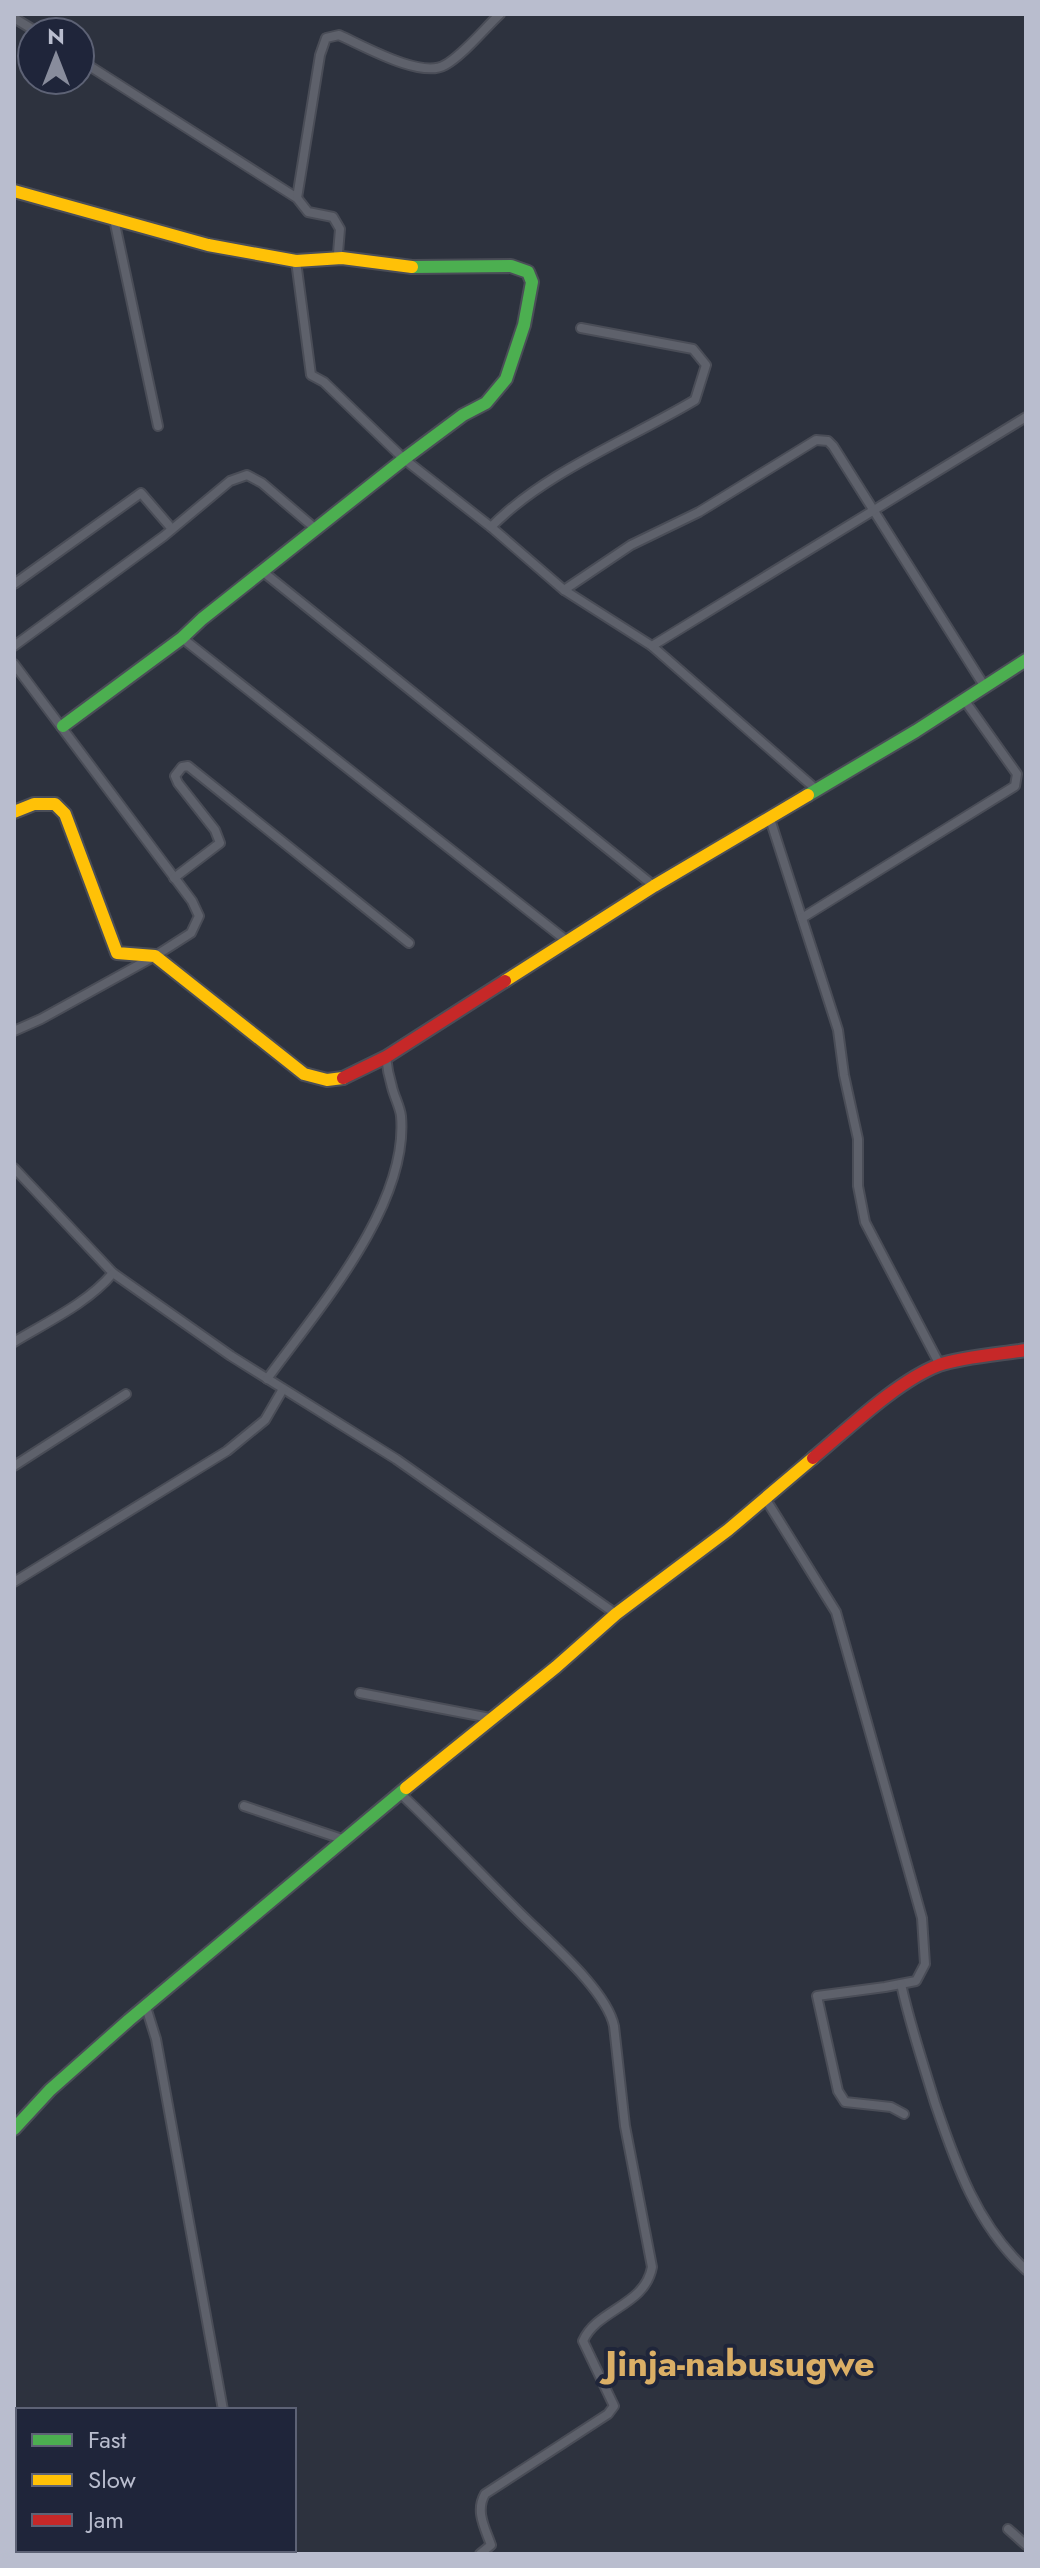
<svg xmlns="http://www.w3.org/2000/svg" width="1040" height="2568" font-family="Jost,sans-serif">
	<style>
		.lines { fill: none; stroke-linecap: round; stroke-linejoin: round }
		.street-casing { stroke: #4a4d57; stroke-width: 12 }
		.fast-casing { stroke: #4a4d57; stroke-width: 16 }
		.slow-casing { stroke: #4a4d57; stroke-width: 16 }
		.jam-casing { stroke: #4a4d57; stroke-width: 16 }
		.street { stroke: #5e616b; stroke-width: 8 }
		.fast { stroke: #4caf50; stroke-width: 12 }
		.slow { stroke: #ffc107; stroke-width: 12 }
		.jam { stroke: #c62828; stroke-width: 12 }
		.labels { text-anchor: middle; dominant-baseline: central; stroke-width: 8; stroke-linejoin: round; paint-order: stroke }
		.quarter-label { font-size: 36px; font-weight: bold; fill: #dbaf66; stroke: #1f253a }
	</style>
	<rect width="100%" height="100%" fill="#2d323e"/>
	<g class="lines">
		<defs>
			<g id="street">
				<path d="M14 18 37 32"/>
				<path d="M80 60 297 198 308 212 333 217 340 229 338 253 342 258"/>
				<path d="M297 198 320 55 326 38 339 35C364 46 421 79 445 65 463 55 484 29 500 14"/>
				<path d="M114 219 158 426"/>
				<path d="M296 261 311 375 324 382 404 459 491 527 564 590 652 646 818 791"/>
				<path d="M491 527C545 472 628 440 695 400L706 365 693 349 581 328"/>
				<path d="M262 571 654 886"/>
				<path d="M14 584 141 493 172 529"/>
				<path d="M564 590 631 545 699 512 816 440 828 441 833 446 985 687"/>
				<path d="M182 638 567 941"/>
				<path d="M14 646 164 536 230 481 247 475 262 483 317 530"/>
				<path d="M652 646 1026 417"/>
				<path d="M14 664 192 901 199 916 191 933 155 956 41 1019 14 1031"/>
				<path d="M770 819 838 1030 844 1075 858 1139V1186L865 1222 940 1365"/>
				<path d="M174 878 220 843 215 830 178 783 175 776 182 767 188 766 409 943"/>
				<path d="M802 918 1015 786 1017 774 965 701"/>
				<path d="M14 1168 113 1273 231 1356 396 1459 616 1614"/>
				<path d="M14 1342C47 1322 88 1303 113 1273"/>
				<path d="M267 1379C317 1310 409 1206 401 1116 400 1107 394 1096 392 1087 389 1077 387 1067 386 1057"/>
				<path d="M14 1466 126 1394"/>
				<path d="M765 1498 836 1612 922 1918 925 1964 916 1981 885 1987 817 1996 838 2091 845 2102 891 2107 904 2114"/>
				<path d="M14 1582 227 1451 265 1420 283 1389"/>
				<path d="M360 1693 490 1718"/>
				<path d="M401 1794C440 1831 477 1870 515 1908 543 1937 606 1988 614 2026L625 2126 652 2267C645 2306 597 2309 583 2341L614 2406 608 2414 485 2494C475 2511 485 2528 491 2545L480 2554"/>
				<path d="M244 1806 345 1840"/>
				<path d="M901 1984C910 2025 923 2063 935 2103 956 2165 977 2225 1026 2270"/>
				<path d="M146 2007 156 2039 223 2410"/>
				<path d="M1008 2529 1026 2545"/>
				<path d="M219 2550 221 2554"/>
			</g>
			<g id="fast">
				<path d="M63 726 182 638 202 619 404 459 463 415 486 403 506 379 524 325 532 282 528 272 511 266 412 267"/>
				<path d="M808 795 916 731 1026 660"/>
				<path d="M14 2129 50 2090 129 2020 406 1788"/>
			</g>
			<g id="slow">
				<path d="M14 191 208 245 296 261 342 258 412 267"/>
				<path d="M14 812 34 804H55L65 814 117 953 155 956 304 1074 327 1080 343 1078"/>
				<path d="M505 981 654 886 808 795"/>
				<path d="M406 1788 556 1667 616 1614 728 1530 813 1458"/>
			</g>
			<g id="jam">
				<path d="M343 1078 386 1057 505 981"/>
				<path d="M813 1458C848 1429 897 1381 939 1365 962 1357 1001 1354 1026 1350"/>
			</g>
		</defs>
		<use href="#street" class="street-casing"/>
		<use href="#fast" class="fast-casing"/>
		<use href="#slow" class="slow-casing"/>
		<use href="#jam" class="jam-casing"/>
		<use href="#street" class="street"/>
		<use href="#fast" class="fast"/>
		<use href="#slow" class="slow"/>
		<use href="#jam" class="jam"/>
	</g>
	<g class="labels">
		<g class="quarter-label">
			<text x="740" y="2363">Jinja-nabusugwe</text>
		</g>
	</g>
	<rect width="1040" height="2568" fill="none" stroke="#b9bdce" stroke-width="32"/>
	<rect x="16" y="2408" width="280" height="144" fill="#1f253a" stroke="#5d6275" stroke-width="2"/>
	<rect x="32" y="2434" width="40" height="12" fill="#4caf50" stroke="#5d6275" stroke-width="2"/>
	<text x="88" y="2448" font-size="24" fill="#b9bdce">Fast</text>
	<rect x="32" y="2474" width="40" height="12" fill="#ffc107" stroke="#5d6275" stroke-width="2"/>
	<text x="88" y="2488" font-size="24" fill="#b9bdce">Slow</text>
	<rect x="32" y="2514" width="40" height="12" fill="#c62828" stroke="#5d6275" stroke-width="2"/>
	<text x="88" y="2528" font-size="24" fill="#b9bdce">Jam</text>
	<g transform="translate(56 56)"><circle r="38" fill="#1f253a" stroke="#5d6275" stroke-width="2"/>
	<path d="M0-6L14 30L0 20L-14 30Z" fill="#888c9c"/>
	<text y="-12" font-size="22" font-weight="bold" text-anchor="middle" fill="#b9bdce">N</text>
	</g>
</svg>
